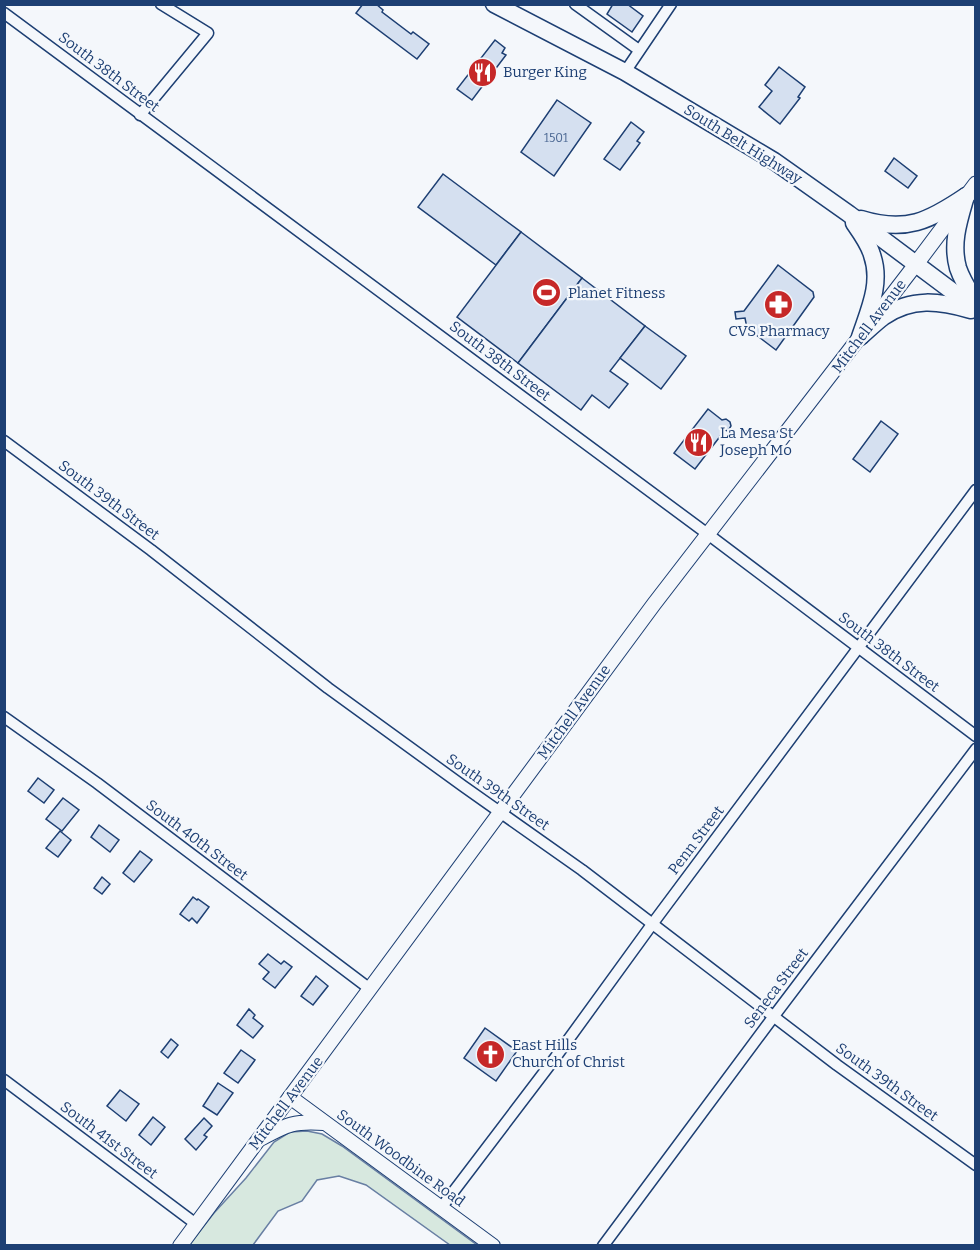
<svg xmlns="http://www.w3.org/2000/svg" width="980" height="1250" font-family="Bitter,serif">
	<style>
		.green { fill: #d7e8df; stroke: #687fa3; stroke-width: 1.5 }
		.building { fill: #d5e0f0; stroke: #1d3f73; stroke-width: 1.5 }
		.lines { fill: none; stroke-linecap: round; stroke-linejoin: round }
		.minor-casing { stroke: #1d3f73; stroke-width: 13 }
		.tertiary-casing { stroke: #1d3f73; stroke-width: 16 }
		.secondary-casing { stroke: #1d3f73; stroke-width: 17 }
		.primary-casing { stroke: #1d3f73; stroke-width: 19 }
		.minor { stroke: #f4f7fb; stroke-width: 10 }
		.tertiary { stroke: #f4f7fb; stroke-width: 14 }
		.secondary { stroke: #f4f7fb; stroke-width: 15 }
		.primary { stroke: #f4f7fb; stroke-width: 16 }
		.labels { text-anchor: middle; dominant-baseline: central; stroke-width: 4.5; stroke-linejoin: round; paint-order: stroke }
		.number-label { font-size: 12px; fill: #4b6792 }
		.street-label { font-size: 15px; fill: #1d3f73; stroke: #f4f7fb }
		.poi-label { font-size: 15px; fill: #1d3f73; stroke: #f4f7fb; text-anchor: start }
	</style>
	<rect width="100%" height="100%" fill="#f4f7fb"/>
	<path class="green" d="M307 1131 322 1134 342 1146 477 1245H450L366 1185 339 1176 317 1180 302 1201 278 1211 253 1245 188 1246 214 1213 246 1178 274 1142 290 1132Z"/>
	<g class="building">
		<path d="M363 4H376L383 10 382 12 411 34 413 32 429 44 417 59 356 13Z"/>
		<path d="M613 4H627L643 16 632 32 607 14Z"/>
		<path d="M495 40 505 48 502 53 506 55 472 100 457 89Z"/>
		<path d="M779 67 805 87 798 97 800 98 780 124 759 107 772 91 765 85Z"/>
		<path d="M557 100 591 123 554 176 521 152Z"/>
		<path d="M631 122 644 132 637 141 640 143 620 170 604 159Z"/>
		<path d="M894 158 917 176 908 188 885 171Z"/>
		<path d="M443 174 521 232 496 265 418 207Z"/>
		<path d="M521 232 582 278 518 363 457 317Z"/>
		<path d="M778 265 813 292 814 297 776 350 747 328 745 318 736 319 735 312 744 311Z"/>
		<path d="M582 278 645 326 610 371 628 384 609 408 592 395 581 410 518 363Z"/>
		<path d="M645 326 686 356 661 389 620 358Z"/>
		<path d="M708 409 722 420 726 419 730 422 731 426 728 431 725 430 695 469 674 453Z"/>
		<path d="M881 421 898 434 870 472 853 459Z"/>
		<path d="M38 778 54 790 44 803 28 791Z"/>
		<path d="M63 798 79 810 62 831 46 819Z"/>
		<path d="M99 825 119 840 110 852 91 837Z"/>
		<path d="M60 831 71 840 58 857 46 848Z"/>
		<path d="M140 851 152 860 134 882 123 873Z"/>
		<path d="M102 877 110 884 102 894 94 888Z"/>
		<path d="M193 897 197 900 198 899 209 907 197 923 192 918 189 921 180 914Z"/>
		<path d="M268 954 281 964 284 961 292 967 275 988 263 979 269 972 259 964Z"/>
		<path d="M316 976 328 986 313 1005 301 996Z"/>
		<path d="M249 1009 255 1015 253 1018 263 1026 253 1038 237 1025Z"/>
		<path d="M485 1028 517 1051 496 1081 464 1058Z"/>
		<path d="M171 1039 178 1045 168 1058 161 1052Z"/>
		<path d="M241 1050 255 1060 238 1083 224 1073Z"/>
		<path d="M218 1083 233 1093 217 1115 203 1106Z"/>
		<path d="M120 1090 139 1104 126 1121 107 1106Z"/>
		<path d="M153 1117 165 1127 151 1145 139 1135Z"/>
		<path d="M204 1118 212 1126 204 1135 207 1137 196 1150 185 1139Z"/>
	</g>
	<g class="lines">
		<defs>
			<g id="minor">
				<path d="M575 4 639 50"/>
				<path d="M4 13 709 535 976 736"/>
				<path d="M625 72 671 4"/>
				<path d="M140 115 208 33 161 4"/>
				<path d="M4 441 151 550 328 688 463 786 582 870 837 1065 976 1165"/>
				<path d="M4 717 97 783 370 989"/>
				<path d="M4 1080 196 1224"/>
				<path d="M441 1208 555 1058 653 923 976 490"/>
				<path d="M603 1246 774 1016 976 749"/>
			</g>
			<g id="tertiary">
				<path d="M290 1097 493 1246"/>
				<path d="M262 1138C288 1124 294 1121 324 1123"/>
				<path d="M180 1246 654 604 916 264"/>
			</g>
			<path id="secondary" d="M916 264 976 184"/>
			<g id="primary">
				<path d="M494 4 625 72 774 161 849 214 976 309"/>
				<path d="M966 196C959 220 951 243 958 268 962 280 969 291 976 302"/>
				<path d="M861 219C906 233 929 221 966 196"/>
				<path d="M854 223C861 233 869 244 872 255 882 283 869 310 860 337"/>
				<path d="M861 336C868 330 875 323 883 317 912 297 939 301 971 310"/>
			</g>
		</defs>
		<use href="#minor" class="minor-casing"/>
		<use href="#tertiary" class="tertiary-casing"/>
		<use href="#secondary" class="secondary-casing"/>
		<use href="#primary" class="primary-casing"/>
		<use href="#minor" class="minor"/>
		<use href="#tertiary" class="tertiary"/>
		<use href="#secondary" class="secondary"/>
		<use href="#primary" class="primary"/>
	</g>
	<defs>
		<symbol id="restaurant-disc" viewBox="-11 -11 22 22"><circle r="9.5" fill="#c62828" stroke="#f4f7fb"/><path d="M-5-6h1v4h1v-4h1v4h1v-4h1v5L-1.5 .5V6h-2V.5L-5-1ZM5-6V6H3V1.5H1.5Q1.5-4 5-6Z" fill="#fff"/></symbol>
		<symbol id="stadium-disc" viewBox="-11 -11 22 22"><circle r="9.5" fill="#c62828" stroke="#f4f7fb"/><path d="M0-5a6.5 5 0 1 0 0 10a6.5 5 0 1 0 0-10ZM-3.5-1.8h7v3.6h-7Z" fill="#fff"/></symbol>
		<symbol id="pharmacy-disc" viewBox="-11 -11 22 22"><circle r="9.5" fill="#c62828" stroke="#f4f7fb"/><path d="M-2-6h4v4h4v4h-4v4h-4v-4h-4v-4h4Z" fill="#fff"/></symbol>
		<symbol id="church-disc" viewBox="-11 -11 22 22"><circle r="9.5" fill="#c62828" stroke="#f4f7fb"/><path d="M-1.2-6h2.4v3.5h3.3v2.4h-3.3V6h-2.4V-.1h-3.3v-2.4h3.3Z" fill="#fff"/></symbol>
	</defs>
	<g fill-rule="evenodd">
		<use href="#restaurant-disc" x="466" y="56" width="33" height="33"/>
		<use href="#stadium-disc" x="530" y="276" width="33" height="33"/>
		<use href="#pharmacy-disc" x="762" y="288" width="33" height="33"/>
		<use href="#restaurant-disc" x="682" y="426" width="33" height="33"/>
		<use href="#church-disc" x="474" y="1038" width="33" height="33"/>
	</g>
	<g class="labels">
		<g class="number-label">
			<text x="556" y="138">1501</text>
		</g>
		<g class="street-label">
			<text transform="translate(109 72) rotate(37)">South 38th Street</text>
			<text transform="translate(743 144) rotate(32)">South Belt Highway</text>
			<text transform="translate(869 326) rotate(-53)">Mitchell Avenue</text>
			<text transform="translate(500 361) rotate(37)">South 38th Street</text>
			<text transform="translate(109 500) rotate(37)">South 39th Street</text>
			<text transform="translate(889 652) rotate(37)">South 38th Street</text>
			<text transform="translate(574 712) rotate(-54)">Mitchell Avenue</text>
			<text transform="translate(498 792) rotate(35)">South 39th Street</text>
			<text transform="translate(197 840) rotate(37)">South 40th Street</text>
			<text transform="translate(696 840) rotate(-53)">Penn Street</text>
			<text transform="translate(776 988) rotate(-53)">Seneca Street</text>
			<text transform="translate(887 1082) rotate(36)">South 39th Street</text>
			<text transform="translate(286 1103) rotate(-53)">Mitchell Avenue</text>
			<text transform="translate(109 1140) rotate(37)">South 41st Street</text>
			<text transform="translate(401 1158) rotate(36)">South Woodbine Road</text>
		</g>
		<g class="poi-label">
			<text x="503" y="72">Burger King</text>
			<text x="568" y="293">Planet Fitness</text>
			<text x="779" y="331" text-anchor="middle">CVS Pharmacy</text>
			<text x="720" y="433">La Mesa St<tspan x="720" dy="17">Joseph Mo</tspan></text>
			<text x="512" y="1045">East Hills<tspan x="512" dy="17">Church of Christ</tspan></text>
		</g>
	</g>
	<rect width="980" height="1250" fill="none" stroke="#1d3f73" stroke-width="12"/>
</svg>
